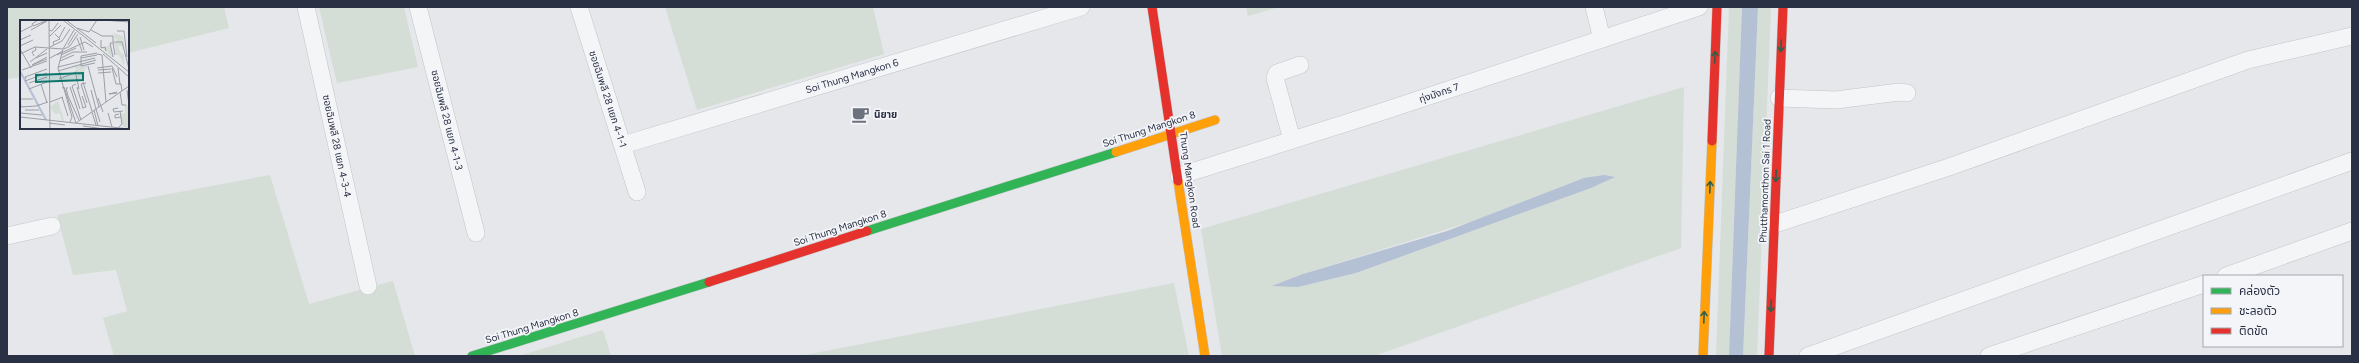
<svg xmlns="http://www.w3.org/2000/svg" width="2359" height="363" font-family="Figtree,'Noto Sans Thai',sans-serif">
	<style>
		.green { fill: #d4ddd6; fill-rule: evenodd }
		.water { fill: #b4c0d4 }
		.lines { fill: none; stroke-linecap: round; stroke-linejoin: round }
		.street-casing { stroke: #c3c5c8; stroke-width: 18 }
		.fast-casing { stroke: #c3c5c8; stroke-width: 10 }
		.slow-casing { stroke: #c3c5c8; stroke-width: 10 }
		.jam-casing { stroke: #c3c5c8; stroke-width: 10 }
		.street { stroke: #f4f5f7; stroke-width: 17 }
		.fast { stroke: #30b455; stroke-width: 9 }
		.slow { stroke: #ff9f0a; stroke-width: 9 }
		.jam { stroke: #e5322d; stroke-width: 9 }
		.oneway { stroke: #2d5f4a }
		.labels { text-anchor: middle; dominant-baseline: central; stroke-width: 3.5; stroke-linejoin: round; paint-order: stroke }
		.street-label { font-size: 10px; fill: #2b3144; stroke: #f3f5f9 }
		.poi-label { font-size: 10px; font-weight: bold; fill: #2b3144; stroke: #f3f5f9; text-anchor: start }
		.inset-river { fill: none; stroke: #b4c0d4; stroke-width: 2 }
		.inset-road { fill: none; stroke: #9b9ea8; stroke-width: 1 }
		.view { fill: #0f766e; fill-opacity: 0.15; stroke: #0f766e; stroke-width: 2 }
		.inset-edge { fill: none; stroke: #2b3144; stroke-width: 2 }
	</style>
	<rect width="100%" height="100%" fill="#e5e7ea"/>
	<g class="green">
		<path d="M7 7H224L229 28 128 53V21H21V77L7 79Z"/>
		<path d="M319 7H404L418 67 337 83Z"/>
		<path d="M665 7H873L884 54 697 110Z"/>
		<path d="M1246 7H1279L1248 16Z"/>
		<path d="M1729 7H1742L1729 356H1716Z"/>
		<path d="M1758 7H1771L1757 356H1743Z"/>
		<path d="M1684 87 1681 248 1374 356H1222L1201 229ZM1614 177 1591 188 1356 273 1298 287 1303 274Z"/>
		<path d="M270 175 309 304 393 281 415 356H114L103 318 127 311 116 270 73 275 57 215Z"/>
		<path d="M1174 283 1189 356 805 355Z"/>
		<path d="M603 330 611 356H519Z"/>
	</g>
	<g class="water">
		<path d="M1742 7H1758L1743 356H1729Z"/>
		<path d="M1604 175 1615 177 1591 188 1356 273 1298 287 1272 286 1303 274 1447 231 1584 178Z"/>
	</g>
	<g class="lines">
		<defs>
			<g id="street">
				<path d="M306 7 368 286"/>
				<path d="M418 7 476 233"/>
				<path d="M579 7 637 192"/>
				<path d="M1594 7 1602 39"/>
				<path d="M1779 98 1836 100 1899 92 1907 93"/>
				<path d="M1292 140 1275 78 1277 73 1300 65"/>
				<path d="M623 145 1081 7"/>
				<path d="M1179 176 1381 112 1699 7"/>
				<path d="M1775 224 1949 167 2248 60 2352 36"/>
				<path d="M7 236 52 226"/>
				<path d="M2226 276 2352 231"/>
				<path d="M1808 356 2352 161"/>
				<path d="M1989 356 2204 284"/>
			</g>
			<g id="fast">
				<path d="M867 231 1116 152"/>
				<path d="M472 356 709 282"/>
			</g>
			<g id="slow">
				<path d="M1116 152 1215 120"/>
				<path d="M1178 181 1205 356"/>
				<path d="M1703 356 1712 141"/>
			</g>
			<g id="jam">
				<path d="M1152 7 1178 181"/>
				<path d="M1712 141 1717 7"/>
				<path d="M709 282 867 231"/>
				<path d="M1769 356 1783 7"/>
			</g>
		</defs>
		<use href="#street" class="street-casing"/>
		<use href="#fast" class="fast-casing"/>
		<use href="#slow" class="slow-casing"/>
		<use href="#jam" class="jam-casing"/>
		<use href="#street" class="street"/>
		<use href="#fast" class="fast"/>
		<use href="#slow" class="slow"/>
		<use href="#jam" class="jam"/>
	</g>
	<defs><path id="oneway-shaft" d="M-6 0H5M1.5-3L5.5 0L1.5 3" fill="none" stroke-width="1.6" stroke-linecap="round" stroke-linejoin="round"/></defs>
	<g class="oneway">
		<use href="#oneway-shaft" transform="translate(1781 46) rotate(93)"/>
		<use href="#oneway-shaft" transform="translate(1715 57) rotate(-88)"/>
		<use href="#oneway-shaft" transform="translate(1776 176) rotate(92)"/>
		<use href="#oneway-shaft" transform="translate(1710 187) rotate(-88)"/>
		<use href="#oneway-shaft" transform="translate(1771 306) rotate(93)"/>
		<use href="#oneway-shaft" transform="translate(1704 317) rotate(-88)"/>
	</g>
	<defs>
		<symbol id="cafe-bare" viewBox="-9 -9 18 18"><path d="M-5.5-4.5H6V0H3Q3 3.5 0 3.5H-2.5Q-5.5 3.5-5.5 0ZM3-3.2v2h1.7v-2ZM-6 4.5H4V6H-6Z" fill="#6c717e" stroke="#f3f5f9" stroke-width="2.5" paint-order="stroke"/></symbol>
	</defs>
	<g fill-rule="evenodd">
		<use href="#cafe-bare" x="848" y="102" width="25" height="25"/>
	</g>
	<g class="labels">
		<g class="street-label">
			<text transform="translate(852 76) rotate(-17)">Soi Thung Mangkon 6</text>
			<text transform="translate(1439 93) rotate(-19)">ทุ่งมังกร 7</text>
			<text transform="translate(608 99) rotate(72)">ซอยฉิมพลี 28 แยก 4-1-1</text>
			<text transform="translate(447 120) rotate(76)">ซอยฉิมพลี 28 แยก 4-1-3</text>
			<text transform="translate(1149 129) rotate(-18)">Soi Thung Mangkon 8</text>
			<text transform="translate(337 146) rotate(78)">ซอยฉิมพลี 28 แยก 4-3-4</text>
			<text transform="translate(1190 180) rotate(82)">Thung Mangkon Road</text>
			<text transform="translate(1765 181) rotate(-88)">Phutthamonthon Sai 1 Road</text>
			<text transform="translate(840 228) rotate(-18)">Soi Thung Mangkon 8</text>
			<text transform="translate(532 326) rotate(-17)">Soi Thung Mangkon 8</text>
		</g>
		<g class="poi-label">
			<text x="874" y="114">นิยาย</text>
		</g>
	</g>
	<g transform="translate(20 20)">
		<rect width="109" height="109" fill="#e5e7ea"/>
		<path d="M93 13 103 16 105 32 103 26H98L100 32 104 35V45L99 35H96L95 24 90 25 94 38 88 34 87 27V32L82 28 97 22ZM58 45 68 46 64 49 65 53H61L62 56 51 54 56 50 55 47 40 52 47 54 39 55V52ZM38 81 44 100 42 102 40 93 35 94 30 87ZM105 85H109V108L103 107 101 94 105 93Z" fill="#d4ddd6"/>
		<path class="inset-river" d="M0 51 26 100"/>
		<path class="inset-road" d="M29 0 30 109M43 0 109 52M46 0 76 23M83 0 109 2M13 6 26 1M13 6 12 4 18 0 23 1M57 8 69 12 77 0M11 10 27 1M29 10 32 11 38 3M71 10 82 16H93V22H102L109 49M97 11H104L107 37M0 12 12 6M29 17 41 5M60 17 64 30M39 18 45 7M57 18 62 31M0 20 11 15M81 20V28L85 27 86 31M93 23 95 35M34 25 33 22 40 19 35 14M48 25 56 12M0 26 13 20M30 27 42 21 50 9M0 29 11 48M43 29 38 48 52 97 50 102M44 29 50 26 58 14M0 34 15 27 43 29 54 10M77 34 82 35 86 82M83 34 109 57M37 35 65 22 73 27M41 35 56 28M14 36 12 32 16 30 15 27M93 37 90 23H93M16 38 27 33M30 38 43 31M41 38 53 32H67M61 38 77 35M40 41 54 35M10 42 27 29M75 43 61 46V36L77 33M12 45 27 37M12 45 27 39M68 46 79 87M38 47 75 38M77 48 92 46 97 57M92 48 96 64H101L102 71M98 48 100 64M2 50 27 41M78 50 91 49M38 51 76 40M78 53 91 52M56 55 59 69M6 59 5 57 27 49M39 59 57 52M5 61 27 53M63 62 72 91M9 63 27 57M66 63 61 64 67 83M21 64 27 83M56 64 52 66 60 89M50 67 61 100M57 67 63 88M42 68 44 67 56 103M48 68H46L48 76 59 100M9 69 27 62M71 70 76 89M107 70 109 85M97 72 89 74 97 73M100 72 102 85H106M62 76 66 87 62 88M42 77 48 96M78 78 83 92M0 79 1 87 16 86 28 82M0 79H13M30 82 43 77M98 88 93 89 94 92 103 91M76 89 80 102M5 90H19M74 90 78 106M72 92 76 105M0 93 22 95M88 93 92 107M99 94 95 95V98L101 97M0 97 109 109M29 103 45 105M56 103 109 66M63 106 84 109M98 108 102 104 100 91"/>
		<path class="view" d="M63 53V60L16 62V55Z"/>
		<rect width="109" height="109" class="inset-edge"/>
	</g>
	<rect width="2359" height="363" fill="none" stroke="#2b3144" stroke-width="16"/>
	<rect x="2203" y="275" width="140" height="72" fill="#f3f5f9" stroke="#a3a7b1"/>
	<rect x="2211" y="288" width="20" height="6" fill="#30b455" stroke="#a3a7b1"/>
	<text x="2239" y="295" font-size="12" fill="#2b3144">คล่องตัว</text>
	<rect x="2211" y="308" width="20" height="6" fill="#ff9f0a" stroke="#a3a7b1"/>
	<text x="2239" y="315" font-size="12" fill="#2b3144">ชะลอตัว</text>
	<rect x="2211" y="328" width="20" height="6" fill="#e5322d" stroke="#a3a7b1"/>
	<text x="2239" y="335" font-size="12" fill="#2b3144">ติดขัด</text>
</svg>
